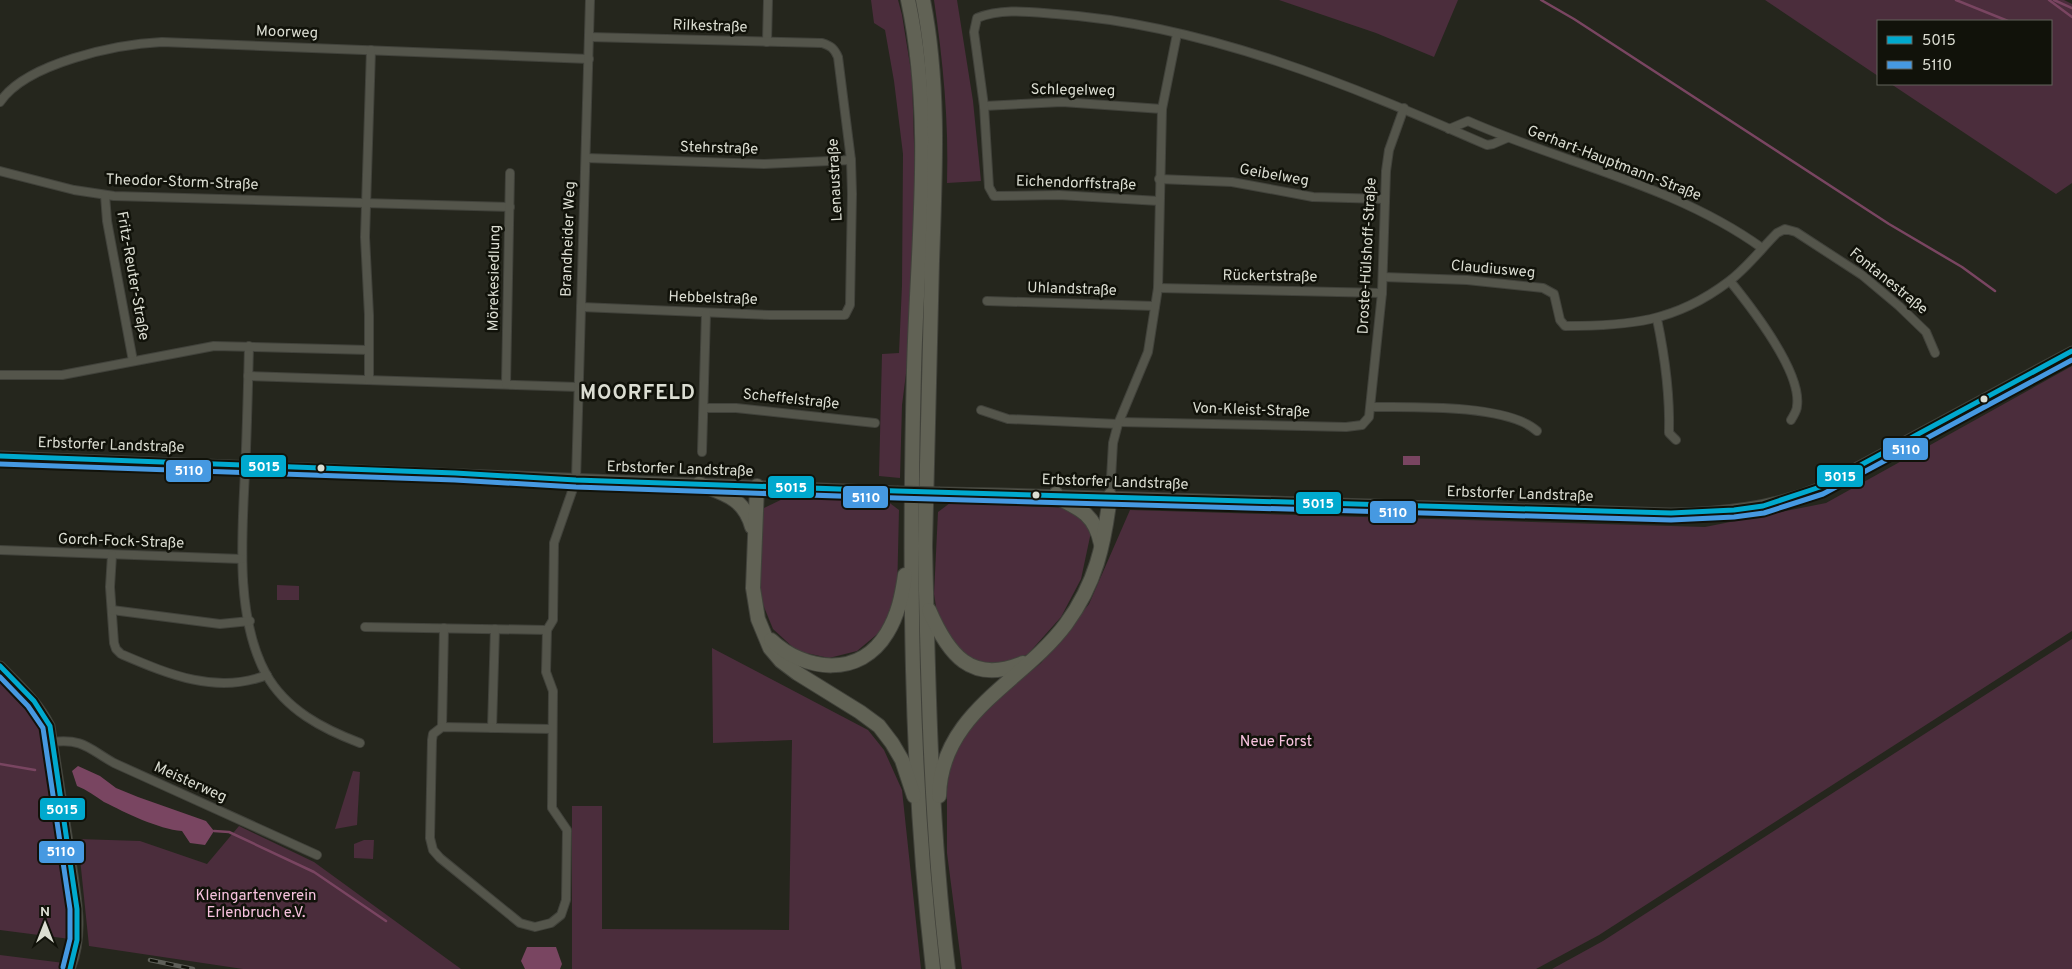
<svg xmlns="http://www.w3.org/2000/svg" width="2072" height="969" font-family="Overpass,sans-serif">
	<style>
		.green { fill: #4b2d3c }
		.water { fill: #794561 }
		.lines { fill: none; stroke-linecap: round; stroke-linejoin: round }
		.stream { stroke: #794561; stroke-width: 2.5 }
		.minor-casing { stroke: #41423b; stroke-width: 10 }
		.tertiary-casing { stroke: #41423b; stroke-width: 11 }
		.motorway-casing { stroke: #41423b; stroke-width: 16 }
		.minor { stroke: #54554b; stroke-width: 8 }
		.tertiary { stroke: #54554b; stroke-width: 9 }
		.motorway { stroke: #616255; stroke-width: 14 }
		.rail-casing { stroke: #5e5f58; stroke-width: 4.5 }
		.rail { stroke: #11120a; stroke-width: 2.5; stroke-dasharray: 8; stroke-linecap: butt }
		.tertiary-bridge-casing { stroke: #41423b; stroke-width: 11; stroke-linecap: butt }
		.tertiary-bridge { stroke: #54554b; stroke-width: 9 }
		.bus-1-casing { stroke: #11120a; stroke-width: 9 }
		.bus-2-casing { stroke: #11120a; stroke-width: 9 }
		.bus-1 { stroke: #00a9ce; stroke-width: 5 }
		.bus-2 { stroke: #4699e1; stroke-width: 5 }
		.bus-dot { fill: #dbddd2; stroke: #11120a; stroke-width: 2 }
		.labels { text-anchor: middle; dominant-baseline: central; stroke-width: 5; stroke-linejoin: round; paint-order: stroke }
		.street-label { font-size: 15px; fill: #dbddd2; stroke: #11120a }
		.park-label { font-size: 15px; fill: #f7c2de; stroke: #11120a }
		.district-label { font-size: 20px; font-weight: bold; letter-spacing: 1px; fill: #dbddd2; stroke: #11120a }
		.line-badge { stroke: #11120a; stroke-width: 2 }
		.badge-label { font-size: 14px; text-anchor: middle; font-weight: bold; fill: #fff }
	</style>
	<rect width="100%" height="100%" fill="#25261d"/>
	<g class="green">
		<path d="M871 0H898L902 15 912 77 916 209 909 350 902 405 900 478 879 476 882 354 899 353 902 285 903 154 894 81 885 30 874 23Z"/>
		<path d="M934 0H957L973 101 981 181 947 183C949 122 943 61 934 0Z"/>
		<path d="M1279 0H1458L1434 57 1376 33Z"/>
		<path d="M1765 0H2064L2072 4V183L2056 194 1891 84H2051V21H1878V76Z"/>
		<path d="M2072 366V631L1599 935 1536 969H962L947 853V789L949 771 956 752 965 735 988 706 1041 663 1089 604 1130 510 1705 527 1826 503Z"/>
		<path d="M793 494 883 498 899 510 897 595 881 631 857 651 829 658 797 651 773 629 762 602 757 562 764 508Z"/>
		<path d="M950 503 1073 508 1091 532 1081 579 1061 617 1028 654 1008 663 989 664 972 660 958 648 949 637 937 613 934 594 938 512Z"/>
		<path d="M277 585 299 586V600H277Z"/>
		<path d="M2072 639V969H1552L1603 941Z"/>
		<path d="M712 648 868 730 884 750 902 790 921 969H572V806H602V929L789 930 792 740 713 743Z"/>
		<path d="M0 677 26 702 41 723 71 921 70 939 0 930Z"/>
		<path d="M353 771 360 772 357 825 335 829Z"/>
		<path d="M239 826 314 862 461 969H243L89 946 78 839 140 841 207 864Z"/>
		<path d="M364 840H374L373 859 354 858V844Z"/>
		<path d="M0 955 64 963 61 969H0Z"/>
	</g>
	<g class="water">
		<rect x="1403" y="456" width="17" height="9"/>
		<path d="M78 766 100 776 116 788 138 797 206 821 214 831 205 845 190 843 182 831C158 829 126 813 104 802 95 796 87 790 77 786L72 771Z"/>
		<path d="M527 947H556L562 964 560 969H525L521 961Z"/>
	</g>
	<g class="lines">
		<g class="stream">
			<path d="M1541 0 1574 19 1889 224 1962 267 1995 291"/>
			<path d="M1956 0 2008 21"/>
			<path d="M2049 0 2072 17"/>
			<path d="M2054 0 2072 8"/>
			<path d="M0 764 35 770"/>
			<path d="M214 831 229 832 314 872 386 921"/>
		</g>
		<defs>
			<g id="minor">
				<path d="M767 42 768 0"/>
				<path d="M0 102C26 63 117 44 162 42L589 59"/>
				<path d="M984 106 1062 102 1162 109"/>
				<path d="M1449 129 1468 121C1565 164 1675 185 1762 248"/>
				<path d="M586 158 764 164 851 160"/>
				<path d="M0 171 74 190 114 196 510 207"/>
				<path d="M1159 179 1232 182 1313 197 1384 199"/>
				<path d="M105 195 107 221 133 361"/>
				<path d="M1159 201 1059 195 994 196 989 187 984 106 974 32 977 18C1002 8 1030 12 1056 14 1207 25 1350 85 1487 145L1493 144 1507 138"/>
				<path d="M1383 277 1467 280 1543 288 1554 294 1560 320 1565 326C1629 326 1675 322 1728 282 1746 269 1761 249 1777 233L1785 229 1796 232 1862 275 1899 306 1926 332 1935 353"/>
				<path d="M1730 281C1751 307 1802 372 1797 406 1797 411 1793 416 1791 420"/>
				<path d="M1158 288 1382 293"/>
				<path d="M987 301 1155 306"/>
				<path d="M581 307 770 315H845L850 305 852 194 851 160 838 57C834 48 831 46 822 43L589 37"/>
				<path d="M1657 319C1665 357 1670 394 1669 433L1676 440"/>
				<path d="M249 346C248 388 247 430 245 472 242 535 235 617 266 674 286 710 323 729 360 743"/>
				<path d="M0 375H62L214 346 369 350"/>
				<path d="M248 376 578 387"/>
				<path d="M369 380V315L365 237 371 50"/>
				<path d="M506 384 510 173"/>
				<path d="M1371 407C1411 407 1508 404 1537 431"/>
				<path d="M704 408H736L875 423"/>
				<path d="M981 410 1008 419 1118 424"/>
				<path d="M1119 422 1346 427 1362 425 1369 417 1382 293 1386 171 1389 150 1404 108"/>
				<path d="M702 452 706 313"/>
				<path d="M1110 496 1113 443 1118 424 1148 352 1158 288 1162 109 1177 34"/>
				<path d="M0 550 242 559"/>
				<path d="M112 555 110 587 114 643 116 649 121 654C168 674 216 695 267 675"/>
				<path d="M112 610 220 624 250 621"/>
				<path d="M365 627 547 630"/>
				<path d="M442 727 444 628"/>
				<path d="M492 728 495 629"/>
				<path d="M552 729 442 727 433 734 432 740 430 838 433 850 440 858 520 923 535 927 551 923 561 915 566 900 567 830 552 808 553 691 546 672 547 630 553 620 554 543 576 480 590 0"/>
				<path d="M52 742C83 738 89 749 114 763L317 855"/>
			</g>
			<g id="tertiary">
				<path d="M0 456C299 467 598 480 897 491"/>
				<path d="M940 492 999 493 1671 513C1723 512 1772 507 1820 487L2072 351"/>
				<path d="M0 666C19 685 38 702 50 726 56 767 63 807 69 848 74 887 86 931 70 969"/>
			</g>
			<g id="motorway">
				<path d="M908 0C934 121 917 247 914 370 909 569 910 770 933 969"/>
				<path d="M923 0C940 85 935 175 932 261 929 356 927 451 925 546 928 687 931 829 948 969"/>
				<path d="M699 484C725 494 744 498 752 527"/>
				<path d="M757 486 753 588 758 619 770 648 781 661 797 673 860 712 879 726 892 743 902 760 914 796"/>
				<path d="M1056 494V497C1081 509 1095 515 1101 544"/>
				<path d="M929 610C948 654 971 685 1023 663"/>
				<path d="M771 640C805 672 860 678 887 633 898 615 902 596 905 575"/>
				<path d="M939 796C941 712 1022 683 1066 624 1096 583 1104 545 1110 496"/>
			</g>
		</defs>
		<use href="#minor" class="minor-casing"/>
		<use href="#tertiary" class="tertiary-casing"/>
		<use href="#motorway" class="motorway-casing"/>
		<use href="#minor" class="minor"/>
		<use href="#tertiary" class="tertiary"/>
		<use href="#motorway" class="motorway"/>
		<defs>
			<path id="rail" d="M150 960 193 969"/>
		</defs>
		<use href="#rail" class="rail-casing"/>
		<use href="#rail" class="rail"/>
		<defs>
			<path id="tertiary-bridge" d="M897 491 940 492"/>
		</defs>
		<use href="#tertiary-bridge" class="tertiary-bridge-casing"/>
		<use href="#tertiary-bridge" class="tertiary-bridge"/>
		<defs>
			<g id="bus-1">
				<path d="M0 456 455 473 576 480 897 491 1671 513 1734 510 1763 506 1820 487 2072 351"/>
				<path d="M0 666 34 701 50 726 77 909V940L70 969"/>
			</g>
			<g id="bus-2">
				<path d="M0 464 455 480 576 487 897 498 1671 520 1734 517 1764 513 1823 494 2072 360"/>
				<path d="M0 677 28 706 43 728 70 909V939L63 967"/>
			</g>
		</defs>
		<use href="#bus-1" class="bus-1-casing"/>
		<use href="#bus-2" class="bus-2-casing"/>
		<use href="#bus-1" class="bus-1"/>
		<use href="#bus-2" class="bus-2"/>
	</g>
	<g class="bus-dot">
		<circle cx="1984" cy="399" r="4.5"/>
		<circle cx="321" cy="468" r="4.5"/>
		<circle cx="1036" cy="495" r="4.5"/>
	</g>
	<g class="labels">
		<g class="street-label">
			<text transform="translate(710 27) rotate(2)">Rilkestraße</text>
			<text transform="translate(287 33) rotate(2)">Moorweg</text>
			<text transform="translate(1073 91) rotate(1)">Schlegelweg</text>
			<text transform="translate(719 149) rotate(2)">Stehrstraße</text>
			<text transform="translate(1614 164) rotate(21)">Gerhart-Hauptmann-Straße</text>
			<text transform="translate(1274 176) rotate(10)">Geibelweg</text>
			<text transform="translate(836 180) rotate(-93)">Lenaustraße</text>
			<text transform="translate(182 183) rotate(2)">Theodor-Storm-Straße</text>
			<text transform="translate(1076 184) rotate(2)">Eichendorffstraße</text>
			<text transform="translate(569 239) rotate(-88)">Brandheider Weg</text>
			<text transform="translate(1368 256) rotate(-87)">Droste-Hülshoff-Straße</text>
			<text transform="translate(1493 270) rotate(5)">Claudiusweg</text>
			<text transform="translate(132 276) rotate(80)">Fritz-Reuter-Straße</text>
			<text transform="translate(1270 277) rotate(1)">Rückertstraße</text>
			<text transform="translate(495 278) rotate(-89)">Mörekesiedlung</text>
			<text transform="translate(1888 282) rotate(39)">Fontanestraße</text>
			<text transform="translate(1072 290) rotate(2)">Uhlandstraße</text>
			<text transform="translate(713 299) rotate(2)">Hebbelstraße</text>
			<text transform="translate(791 400) rotate(6)">Scheffelstraße</text>
			<text transform="translate(1251 411) rotate(2)">Von-Kleist-Straße</text>
			<text transform="translate(111 446) rotate(2)">Erbstorfer Landstraße</text>
			<text transform="translate(680 470) rotate(2)">Erbstorfer Landstraße</text>
			<text transform="translate(1115 483) rotate(2)">Erbstorfer Landstraße</text>
			<text transform="translate(1520 495) rotate(2)">Erbstorfer Landstraße</text>
			<text transform="translate(121 542) rotate(2)">Gorch-Fock-Straße</text>
			<text transform="translate(190 783) rotate(24)">Meisterweg</text>
		</g>
		<g class="park-label">
			<text x="1276" y="742">Neue Forst</text>
			<text x="256" y="896">Kleingartenverein<tspan x="256" dy="17">Erlenbruch e.V.</tspan></text>
		</g>
		<g class="district-label">
			<text x="638" y="394">MOORFELD</text>
		</g>
	</g>
	<g class="line-badge">
		<rect x="1882" y="437" width="47" height="24" rx="5" fill="#4699e1"/>
		<rect x="240" y="454" width="47" height="24" rx="5" fill="#00a9ce"/>
		<rect x="165" y="459" width="47" height="24" rx="5" fill="#4699e1"/>
		<rect x="1816" y="464" width="48" height="24" rx="5" fill="#00a9ce"/>
		<rect x="767" y="475" width="48" height="24" rx="5" fill="#00a9ce"/>
		<rect x="842" y="485" width="47" height="24" rx="5" fill="#4699e1"/>
		<rect x="1295" y="491" width="47" height="24" rx="5" fill="#00a9ce"/>
		<rect x="1369" y="500" width="48" height="24" rx="5" fill="#4699e1"/>
		<rect x="39" y="797" width="47" height="24" rx="5" fill="#00a9ce"/>
		<rect x="38" y="840" width="47" height="24" rx="5" fill="#4699e1"/>
	</g>
	<g class="badge-label">
		<text x="1906" y="454">5110</text>
		<text x="264" y="471">5015</text>
		<text x="189" y="475">5110</text>
		<text x="1840" y="481">5015</text>
		<text x="791" y="492">5015</text>
		<text x="866" y="502">5110</text>
		<text x="1318" y="508">5015</text>
		<text x="1393" y="517">5110</text>
		<text x="62" y="814">5015</text>
		<text x="61" y="856">5110</text>
	</g>
	<rect x="1877" y="20" width="175" height="65" fill="#11120a" stroke="#62635a"/>
	<rect x="1887" y="36" width="25" height="8" fill="#00a9ce" stroke="#62635a"/>
	<text x="1922" y="45" font-size="15" fill="#dbddd2">5015</text>
	<rect x="1887" y="61" width="25" height="8" fill="#4699e1" stroke="#62635a"/>
	<text x="1922" y="70" font-size="15" fill="#dbddd2">5110</text>
	<g transform="translate(45 924)" stroke="#11120a" stroke-width="4" paint-order="stroke">
	<path d="M0-4L9 19L0 12L-9 19Z" fill="#dbddd2"/>
	<text y="-8" font-size="14" font-weight="bold" text-anchor="middle" fill="#dbddd2">N</text>
	</g>
</svg>
